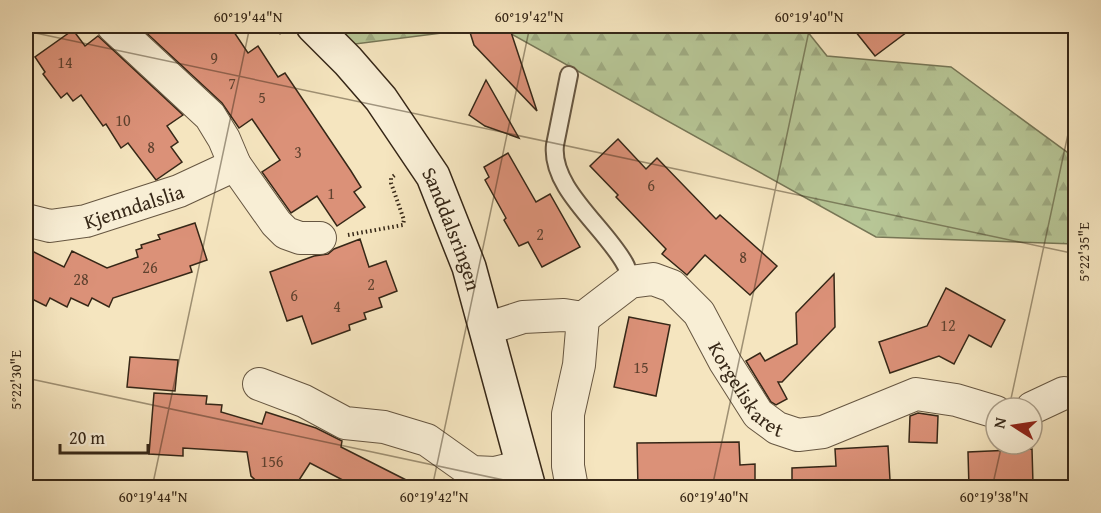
<svg xmlns="http://www.w3.org/2000/svg" width="1101" height="513" font-family="'Gentium Book Plus',serif">
	<style>
		.forest { fill: url(#forest-firs); stroke: #767656; stroke-width: 1.5 }
		.building { fill: #db9178; stroke: #362717; stroke-width: 1.5 }
		.lines { fill: none; stroke-linecap: round; stroke-linejoin: round }
		.lane-casing { stroke: #665641; stroke-width: 20 }
		.street-casing { stroke: #665641; stroke-width: 34 }
		.secondary-casing { stroke: #362717; stroke-width: 36 }
		.path { stroke: #362717; stroke-width: 4; stroke-dasharray: 1.5 3; stroke-linecap: butt }
		.lane { stroke: #f8eed5; stroke-width: 16 }
		.street { stroke: #f8eed5; stroke-width: 32 }
		.secondary { stroke: #f8eed5; stroke-width: 33 }
		.ticks { fill: none; stroke: #362717; stroke-width: 1.5; stroke-opacity: 0.45 }
		.labels { text-anchor: middle; dominant-baseline: central; stroke-width: 6; stroke-linejoin: round; paint-order: stroke }
		.number-label { font-size: 16px; fill: #5f422f }
		.street-label { font-size: 20px; fill: #362717; stroke: #f8eed5 }
		.neatline { fill: none; stroke: #362717; stroke-width: 2 }
		.ticks-label { font-size: 15px; text-anchor: middle; fill: #362717 }
	</style>
	<defs>
		<pattern id="forest-firs" width="22" height="20" patternUnits="userSpaceOnUse" patternTransform="scale(1.5)"><rect width="22" height="20" fill="#b7c696"/><path d="M5 1l3.5 6h-7zM16 11l3.5 6h-7z" fill="#9eaa81"/></pattern>
	</defs>
	<rect width="100%" height="100%" fill="#f5e5bf"/>
	<filter id="stains"><feTurbulence type="fractalNoise" baseFrequency=".00333" numOctaves="4"/><feColorMatrix values="0 0 0 0 .2 0 0 0 0 .09 0 0 0 0 .02 0 0 0 .5 -.17"/></filter>
	<radialGradient id="worn" r=".72"><stop offset=".6" stop-color="#630" stop-opacity="0"/><stop offset="1" stop-color="#630" stop-opacity=".3"/></radialGradient>
	<path class="forest" d="M333 26H803L827 56 951 67 1075 158V244L876 237 497 26 355 44Z"/>
	<g class="building">
		<path d="M139 26H230L248 53 258 46 278 77 285 73 351 171 361 187 354 192 365 207 337 226 317 196 291 213 262 172 280 160 252 119 239 128 222 103Z"/>
		<path d="M468 26H509L537 111 474 45Z"/>
		<path d="M851 26H915L875 56Z"/>
		<path d="M73 30 85 46 98 36 183 115 167 126 178 142 171 147 182 162 156 180 128 143 121 148 106 124 103 126 81 95 73 101 67 93 61 98 43 74 45 72 35 57Z"/>
		<path d="M486 80 519 138 485 126 469 115Z"/>
		<path d="M618 139 646 169 657 158 716 219 720 215 777 266 750 295 705 255 687 275 662 254 666 249 616 197 618 195 590 166Z"/>
		<path d="M508 153 536 202 550 194 580 247 542 267 528 242 519 246 504 220 506 218 485 180 489 177 484 167Z"/>
		<path d="M195 223 207 260 190 266 192 272 113 298 109 307 92 298 88 306 71 298 67 307 50 298 46 306 26 296V248L64 267 72 251 107 268 138 257 136 250 142 248 141 245 160 239 158 235Z"/>
		<path d="M360 239 369 267 386 261 397 291 379 298 382 307 364 313 366 319 349 325 350 330 312 344 302 316 287 321 270 272 314 256 328 254 334 249Z"/>
		<path d="M834 274 835 327 782 382H778L787 399 776 405 771 402 746 361 760 353 765 361 797 344 796 313Z"/>
		<path d="M946 288 1005 320 991 347 969 335 954 364 939 356 890 373 879 342 927 326Z"/>
		<path d="M629 317 670 325 656 396 614 387Z"/>
		<path d="M130 357 178 360 175 391 127 387Z"/>
		<path d="M154 393 207 396 206 404 222 405 221 412 262 424 266 412 316 428 342 441 341 447 422 488H358L310 463 294 488H264L251 476 247 452 183 448V456L149 454Z"/>
		<path d="M918 413 938 416 937 443 909 442 910 416Z"/>
		<path d="M739 442 740 465 755 464V488H638L637 443Z"/>
		<path d="M888 446 890 480 879 481 880 488H792V468L836 466 835 449Z"/>
		<path d="M1032 449 1033 484 1004 485V488H969L968 452Z"/>
	</g>
	<g class="lines">
		<defs>
			<path id="lane" d="M569 75 555 145C550 188 605 227 625 264 628 269 629 276 630 282"/>
			<g id="street">
				<path d="M113 26 210 116 224 139 235 165 276 223 286 233 300 238H320"/>
				<path id="s1" d="M26 220 50 226 86 221 179 191 235 165"/>
				<path id="s2" d="M583 318 630 282 653 279 672 286 699 313 725 362 758 414 777 428 798 435 823 432 916 394 956 400 996 412"/>
				<path d="M486 329 523 317 564 315 583 318 579 365 568 414V466L572 488"/>
				<path d="M259 384 304 401 345 423 384 427 427 440 472 472 495 473 523 466"/>
				<path d="M1032 408 1064 393"/>
			</g>
			<g id="secondary">
				<path id="s3" d="M313 26 348 61 381 99 433 176 469 267 529 488"/>
			</g>
		</defs>
		<use href="#lane" class="lane-casing"/>
		<use href="#street" class="street-casing"/>
		<use href="#secondary" class="secondary-casing"/>
		<g class="path">
			<path d="M274 26 283 35"/>
			<path d="M348 235 403 225 404 220 391 183V178L396 174"/>
		</g>
		<use href="#lane" class="lane"/>
		<use href="#street" class="street"/>
		<use href="#secondary" class="secondary"/>
	</g>
	<path class="ticks" d="M26 31 1076 254M26 378 541 488M1009 408 1076 97M152 488 250 26M432 488 530 26M712 488 810 26M992 488 1002 444"/>
	<g class="labels">
		<g class="number-label">
			<text x="214" y="58">9</text>
			<text x="65" y="62">14</text>
			<text x="232" y="83">7</text>
			<text x="262" y="97">5</text>
			<text x="123" y="120">10</text>
			<text x="151" y="147">8</text>
			<text x="298" y="152">3</text>
			<text x="651" y="185">6</text>
			<text x="331" y="193">1</text>
			<text x="540" y="234">2</text>
			<text x="743" y="257">8</text>
			<text x="150" y="267">26</text>
			<text x="81" y="279">28</text>
			<text x="371" y="284">2</text>
			<text x="294" y="295">6</text>
			<text x="337" y="306">4</text>
			<text x="948" y="325">12</text>
			<text x="641" y="367">15</text>
			<text x="272" y="461">156</text>
		</g>
		<g class="street-label">
			<text stroke="none"><textPath href="#s1" startOffset="111">Kjenndalslia</textPath></text>
			<text stroke="none"><textPath href="#s3" startOffset="249">Sanddalsringen</textPath></text>
			<text stroke="none"><textPath href="#s2" startOffset="231">Korgeliskaret</textPath></text>
		</g>
	</g>
	<rect width="1101" height="513" fill="none" stroke="#f5e5bf" stroke-width="66"/>
	<g transform="translate(1014 426) rotate(282)"><circle r="28" fill="#f8eed5" stroke="#aa9e89" stroke-width="1.5"/>
	<path d="M0-4.5L10 22L0 15L-10 22Z" fill="#8f2418"/>
	<text y="-9" font-size="16" font-weight="bold" text-anchor="middle" fill="#362717">N</text>
	</g>
	<path d="M60 444v9h88v-9" fill="none" stroke="#362717" stroke-width="3"/>
	<text x="69" y="444" font-size="18" fill="#362717" stroke="#f8eed5" stroke-width="4.5" paint-order="stroke">20 m</text>
	<rect x="33" y="33" width="1035" height="447" class="neatline"/>
	<g class="ticks-label">
		<text x="248" y="22">60°19'44"N</text>
		<text x="529" y="22">60°19'42"N</text>
		<text x="809" y="22">60°19'40"N</text>
		<text transform="translate(1084 252) rotate(-90)" y="5">5°22'35"E</text>
		<text transform="translate(16 380) rotate(-90)" y="5">5°22'30"E</text>
		<text x="153" y="502">60°19'44"N</text>
		<text x="434" y="502">60°19'42"N</text>
		<text x="714" y="502">60°19'40"N</text>
		<text x="994" y="502">60°19'38"N</text>
	</g>
	<rect width="100%" height="100%" filter="url(#stains)"/>
	<rect width="100%" height="100%" fill="url(#worn)"/>
</svg>
